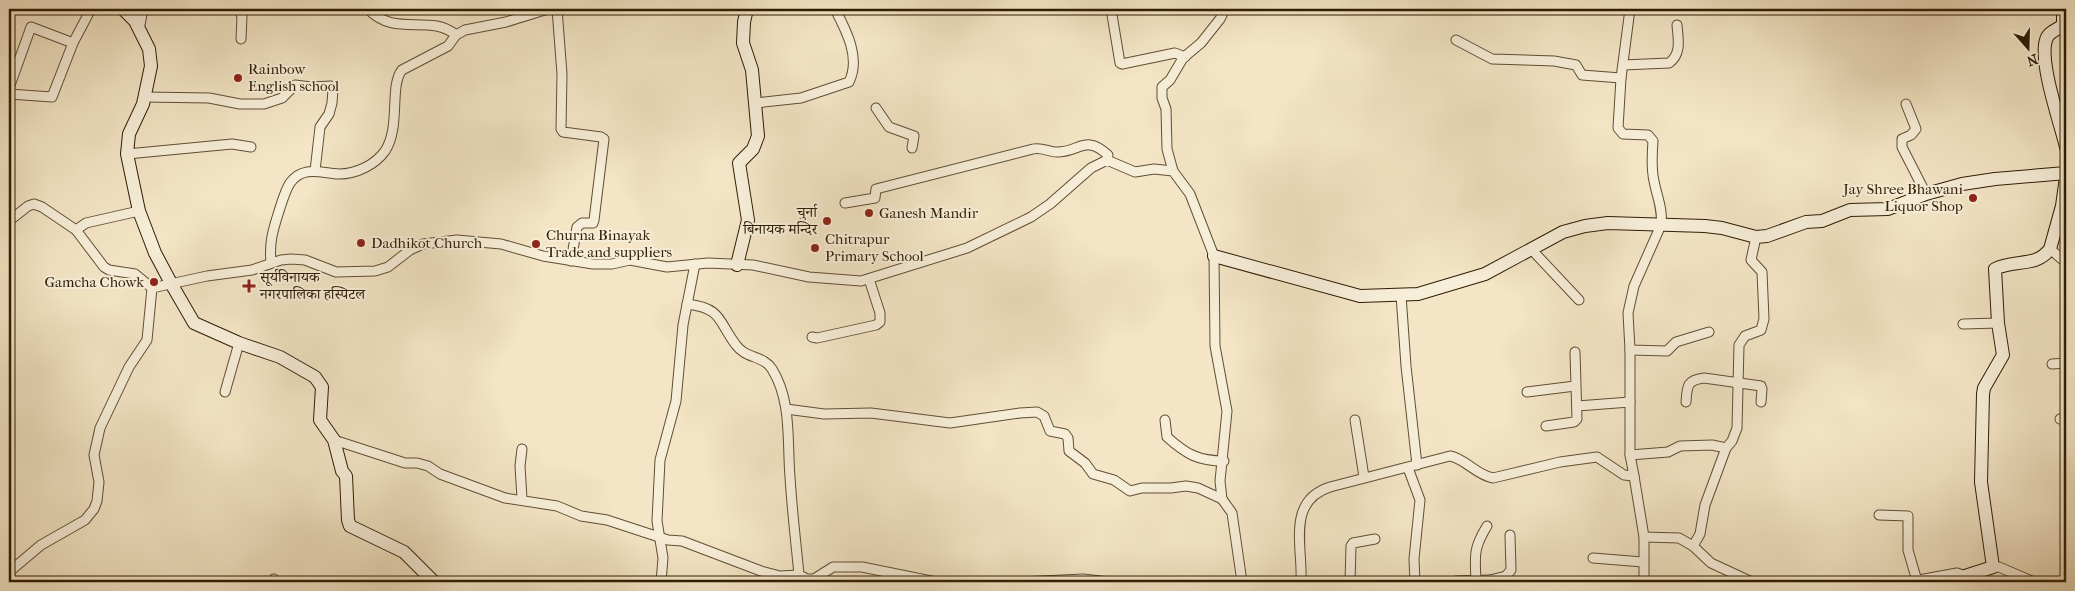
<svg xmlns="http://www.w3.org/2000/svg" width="2075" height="591" font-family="'IM FELL French Canon','Noto Serif Devanagari',serif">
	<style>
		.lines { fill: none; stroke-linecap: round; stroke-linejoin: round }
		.street-casing { stroke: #604e34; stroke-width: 11 }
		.secondary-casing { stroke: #2f1c04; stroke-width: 14 }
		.street { stroke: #f7eed9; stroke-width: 9 }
		.secondary { stroke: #f7eed9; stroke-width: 12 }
		.poi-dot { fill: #8f2418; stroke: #f7eed9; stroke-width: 2 }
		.labels { text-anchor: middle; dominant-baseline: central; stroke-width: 4; stroke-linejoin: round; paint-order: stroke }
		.poi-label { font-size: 15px; fill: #2f1c04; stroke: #f7eed9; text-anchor: start }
	</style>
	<rect width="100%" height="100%" fill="#f3e5c5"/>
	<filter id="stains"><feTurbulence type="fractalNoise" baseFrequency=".004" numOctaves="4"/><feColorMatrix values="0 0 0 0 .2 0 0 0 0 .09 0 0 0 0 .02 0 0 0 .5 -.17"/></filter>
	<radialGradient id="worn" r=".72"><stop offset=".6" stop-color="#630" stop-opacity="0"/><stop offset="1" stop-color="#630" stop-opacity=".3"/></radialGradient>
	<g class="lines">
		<defs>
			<g id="street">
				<path d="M238 9 242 16 241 39"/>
				<path d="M368 9C395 38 430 13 456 35"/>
				<path d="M557 9 562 74 561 129 563 132 601 137 604 139 594 220 593 223H582L577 227 571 261"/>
				<path d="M1111 9 1120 63 1122 64 1175 53 1185 57"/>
				<path d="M139 30 143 9"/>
				<path d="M1456 40 1492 59 1554 61 1576 65 1582 75 1621 78"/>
				<path d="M1623 65 1669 63C1682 54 1678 38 1677 25"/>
				<path d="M9 88 31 27 73 43"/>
				<path d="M9 94 52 97 73 43 91 9"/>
				<path d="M145 97 209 98 240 104H264L282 98 295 85 311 87 331 86 333 89 332 103 329 114 320 127 315 171"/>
				<path d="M756 103 801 98 849 82C861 58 846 30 835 9"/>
				<path d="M1906 104 1916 129 1911 135 1902 139V147L1926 194"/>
				<path d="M876 108 889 127 914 136 912 148"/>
				<path d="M127 154 232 144 251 147"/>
				<path d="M1173 171 1167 149 1166 109 1162 98V87L1170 80 1183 58 1201 43 1220 19 1225 9"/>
				<path d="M845 203 875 198 876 189 1033 149C1042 147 1049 152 1057 152 1080 152 1085 134 1108 155"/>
				<path d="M9 221 28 206 34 204 42 207 76 230 104 267 109 270 135 274 152 288"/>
				<path d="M76 230 86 223 139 211"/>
				<path d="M2050 249 2063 260 2066 259"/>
				<path d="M1532 250 1579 300"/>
				<path d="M271 263C269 242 273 230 279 211 282 202 285 191 290 183 303 165 321 173 339 174 356 174 375 165 385 151 401 127 389 86 402 70L448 46 456 35 465 30 506 22 548 9"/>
				<path d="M152 288 207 276 252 270 281 260 291 259 305 260 336 272 375 271 388 267 410 250 423 244 457 240 501 244 543 256 593 264H612L630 260 667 267 708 263 753 265 809 277 861 281 967 248 1031 217 1050 204 1091 168 1107 160 1135 172 1154 169 1173 171 1190 194 1214 256 1215 346 1227 411 1220 481 1222 499 1232 513 1242 582"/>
				<path d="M1401 295 1406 366 1417 465"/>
				<path d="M687 304C722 308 718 321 736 345 746 359 763 355 772 369 792 401 787 441 790 477 792 510 796 543 799 575"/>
				<path d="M1963 324 1998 323"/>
				<path d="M812 337 817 338 876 325 880 322V313L869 279"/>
				<path d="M1630 350 1667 351 1676 342 1709 332"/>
				<path d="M2052 364 2066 363"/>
				<path d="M225 392 239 343"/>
				<path d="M1527 392 1575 386"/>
				<path d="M1686 402C1687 386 1687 380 1704 378L1761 386 1762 389 1761 402"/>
				<path d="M1577 406 1630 402"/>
				<path d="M786 409 824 414 871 413 950 423 1020 413 1037 412 1044 416 1050 431 1065 434 1068 438 1069 451 1085 463 1093 474 1114 480 1130 491 1142 488H1171L1186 486 1198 488 1222 499"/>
				<path d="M2060 419 2066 418"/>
				<path d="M1165 420 1167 437C1186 454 1198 461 1224 461"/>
				<path d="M1355 420 1364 477"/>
				<path d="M1546 426 1574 422 1577 419 1575 352"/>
				<path d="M334 440 405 463H417L428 466 440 474 505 498 557 506 581 516 607 520 668 540 682 541 761 571 780 576 799 575 807 579H814L833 567H862L936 582"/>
				<path d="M1630 455 1668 452 1680 446 1712 445 1726 448 1732 441 1737 428 1739 345 1745 336 1761 330 1764 319 1762 272 1751 260 1756 237"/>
				<path d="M1408 468 1420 500 1414 559 1415 582"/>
				<path d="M1634 476 1644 537V582"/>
				<path d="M522 499 520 466 522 449"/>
				<path d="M1879 515 1908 516V550L1917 581"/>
				<path d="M1644 537 1679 538 1693 546 1711 563 1752 582"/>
				<path d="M1693 546 1700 534 1705 505 1726 448"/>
				<path d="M1593 558 1643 562"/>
				<path d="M1993 567H1999L2034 582"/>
				<path d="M9 572 41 545 85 520 94 509 97 501 99 482 94 455 100 428 129 367 147 340 152 288"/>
				<path d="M1490 580 1506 576 1511 570 1510 535"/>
				<path d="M1456 581 1490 580 1493 582"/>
				<path d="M1476 581C1475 555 1473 549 1487 526"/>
				<path d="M272 582 274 579"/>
				<path d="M661 582 663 558 657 521 660 460 676 401 683 325 695 264"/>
				<path d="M1020 582 1083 579 1109 582"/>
				<path d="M1301 582C1303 547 1286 501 1330 487L1450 456C1466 459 1476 475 1493 478L1560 462 1597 457 1624 475 1634 476 1630 455V350L1628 313 1634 286 1661 225C1663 209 1657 197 1654 181 1651 168 1652 154 1653 141L1648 135 1623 134 1618 128 1621 78 1630 9"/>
				<path d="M1350 582 1351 546 1353 543 1375 539"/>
				<path d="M1908 582 1957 573 1965 576"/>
			</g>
			<g id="secondary">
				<path d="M123 9 135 21 149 49 151 66 143 104 129 134 127 154 139 211 155 253 172 285 194 323 239 343 280 357 315 377 322 387 320 420 334 440 342 471 346 476 348 520 350 526 404 552 434 582"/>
				<path d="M2063 9V25C2057 30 2048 32 2046 40 2039 63 2060 122 2066 147"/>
				<path d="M1214 256 1360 296 1418 294 1485 274 1563 232 1585 226 1608 223 1705 226 1722 228 1756 237 1767 236 1806 222 1822 221 1850 210 1888 209 1926 194 1962 184 1995 179 2066 173"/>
				<path d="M737 265 748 220 739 163 753 149 758 136 752 70 743 43 744 22 747 9"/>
				<path d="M1966 582 1965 576 1993 567 1981 482 1983 394 1984 388 2003 355 1998 323 1995 269C2013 259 2036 268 2050 249L2062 206 2066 177"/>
			</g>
		</defs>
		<use href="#street" class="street-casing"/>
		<use href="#secondary" class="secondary-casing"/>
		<use href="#street" class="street"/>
		<use href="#secondary" class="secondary"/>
	</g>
	<g class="poi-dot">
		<circle cx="238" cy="78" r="5"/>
		<circle cx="1973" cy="198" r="5"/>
		<circle cx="869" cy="213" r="5"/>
		<circle cx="827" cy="221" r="5"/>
		<circle cx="361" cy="243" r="5"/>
		<circle cx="536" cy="244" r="5"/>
		<circle cx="815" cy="248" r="5"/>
		<circle cx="154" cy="282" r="5"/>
		<path d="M246.5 278.5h5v5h5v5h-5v5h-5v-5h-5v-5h5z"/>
	</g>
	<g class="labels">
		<g class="poi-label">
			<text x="248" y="69">Rainbow<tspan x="248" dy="17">English school</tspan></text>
			<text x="1963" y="189" text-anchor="end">Jay Shree Bhawani<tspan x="1963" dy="17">Liquor Shop</tspan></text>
			<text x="817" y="212" text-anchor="end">चुर्ना<tspan x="817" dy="17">बिनायक मन्दिर</tspan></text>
			<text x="879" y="213">Ganesh Mandir</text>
			<text x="546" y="235">Churna Binayak<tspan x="546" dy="17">Trade and suppliers</tspan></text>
			<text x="825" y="239">Chitrapur<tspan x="825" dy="17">Primary School</tspan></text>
			<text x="371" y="243">Dadhikot Church</text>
			<text x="260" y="277">सूर्यविनायक<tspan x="260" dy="17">नगरपालिका हस्पिटल</tspan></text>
			<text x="144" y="282" text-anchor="end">Gamcha Chowk</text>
		</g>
	</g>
	<rect width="2075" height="591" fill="none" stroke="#f3e5c5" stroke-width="30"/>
	<rect x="10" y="10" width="2055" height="571" fill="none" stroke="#2f1c04" stroke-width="2.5"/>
	<rect x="15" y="15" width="2045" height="561" fill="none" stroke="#2f1c04"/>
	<g transform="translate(2028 48) rotate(160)" stroke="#f7eed9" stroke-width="4" paint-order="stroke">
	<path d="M0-4L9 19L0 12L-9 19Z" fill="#2f1c04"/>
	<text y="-8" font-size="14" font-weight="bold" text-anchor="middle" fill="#2f1c04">N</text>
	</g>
	<rect width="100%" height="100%" filter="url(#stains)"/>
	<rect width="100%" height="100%" fill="url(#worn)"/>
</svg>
